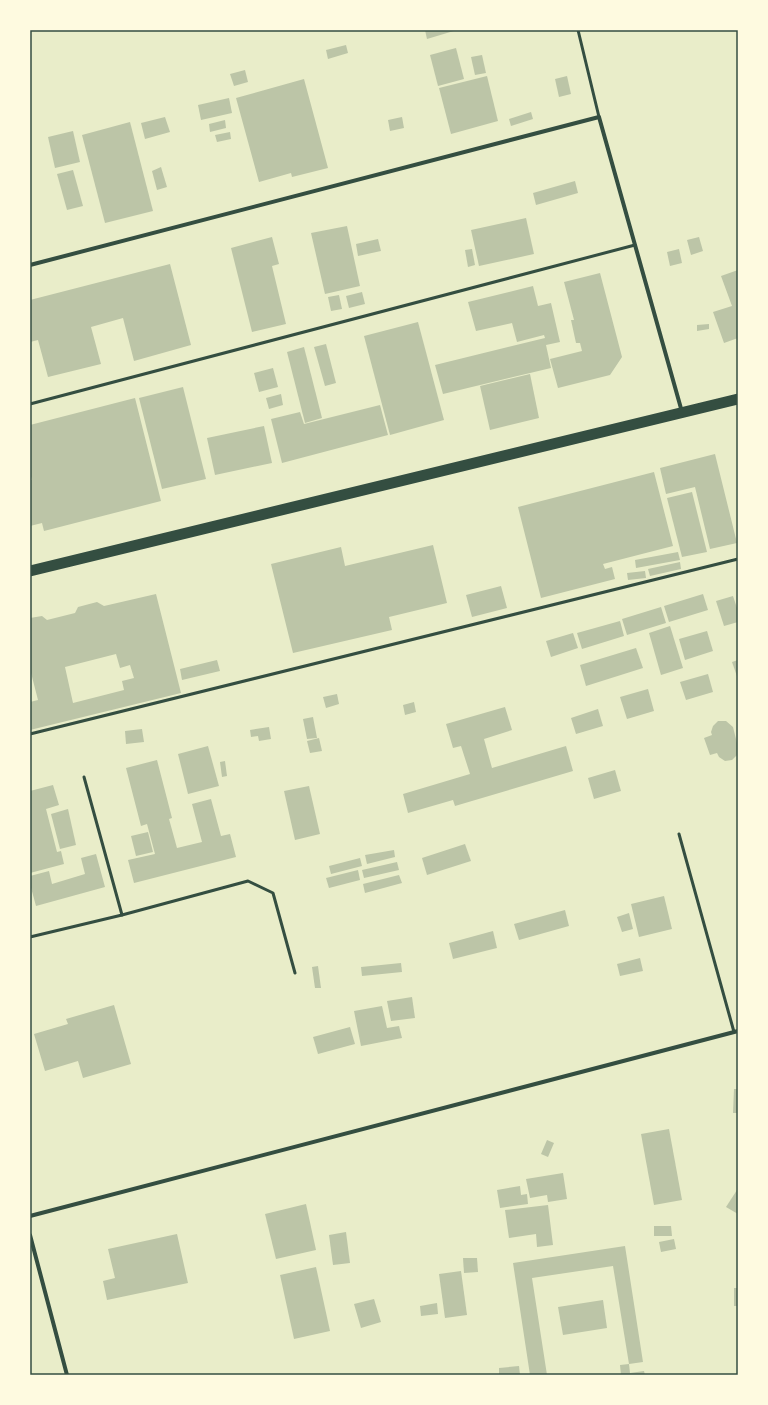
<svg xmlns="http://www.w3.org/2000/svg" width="768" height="1405" font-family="'Fira Sans Condensed',sans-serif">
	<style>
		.building { fill: #bcc5a7; fill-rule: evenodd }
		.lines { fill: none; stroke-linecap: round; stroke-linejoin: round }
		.service { stroke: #344e41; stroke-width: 3 }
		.minor { stroke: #344e41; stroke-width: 4 }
		.trunk { stroke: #344e41; stroke-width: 11 }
		.neatline { fill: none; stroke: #344e41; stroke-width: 1.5 }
	</style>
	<rect width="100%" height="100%" fill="#e9edc9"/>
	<g class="building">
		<path d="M425 30H457L427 39Z"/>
		<path d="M346 45 348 53 328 59 326 50Z"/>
		<path d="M456 48 464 79 438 86 430 55Z"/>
		<path d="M482 55 486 73 475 75 471 57Z"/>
		<path d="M245 70 248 82 234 86 230 74Z"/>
		<path d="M487 76 498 121 451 134 439 88Z"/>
		<path d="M567 76 571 94 559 97 555 79Z"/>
		<path d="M304 79 328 168 292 177 291 173 259 182 236 98Z"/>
		<path d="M229 98 232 113 201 120 198 105Z"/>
		<path d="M531 112 533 119 511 126 509 119Z"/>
		<path d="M165 117 170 132 145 139 141 123Z"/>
		<path d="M402 117 404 128 390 131 388 120Z"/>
		<path d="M225 120 226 128 210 132 209 124Z"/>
		<path d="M130 122 153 211 105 223 82 135Z"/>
		<path d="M73 131 80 162 55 168 48 137Z"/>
		<path d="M230 132 231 139 217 142 215 135Z"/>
		<path d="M161 167 167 187 157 190 152 171Z"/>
		<path d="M73 170 83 206 67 210 57 174Z"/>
		<path d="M575 181 578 193 536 205 533 193Z"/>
		<path d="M526 218 534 254 479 266 471 230Z"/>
		<path d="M347 226 360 286 325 294 311 233Z"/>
		<path d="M272 237 279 264 272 266 286 324 252 332 231 248Z"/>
		<path d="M699 237 703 251 691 255 687 240Z"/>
		<path d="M378 239 381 251 358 256 356 244Z"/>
		<path d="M472 249 475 265 468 267 465 250Z"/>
		<path d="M679 249 682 263 670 266 667 252Z"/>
		<path d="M170 264 191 345 134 361 123 318 91 327 101 364 48 377 38 340 30 342V300Z"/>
		<path d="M738 270V338L724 343 713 312 732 306 721 276Z"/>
		<path d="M600 273 622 357 610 375 558 388 550 359 582 351 580 343H576L571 320H574L564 282Z"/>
		<path d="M533 286 538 306 551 303 560 342 546 345 551 368 443 394 435 365 545 338 544 335 517 342 512 323 476 331 468 302Z"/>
		<path d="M362 292 365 304 349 308 346 296Z"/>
		<path d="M339 295 342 309 331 311 328 297Z"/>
		<path d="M418 322 444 420 390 435 364 336Z"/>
		<path d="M709 324V329L697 331V325Z"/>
		<path d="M326 344 336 383 325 386 314 347Z"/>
		<path d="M304 347 322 418 305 423 287 352Z"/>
		<path d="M273 368 278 387 259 392 254 373Z"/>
		<path d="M530 374 539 418 490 430 480 386Z"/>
		<path d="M183 387 206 479 162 489 139 398Z"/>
		<path d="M281 394 283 405 269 409 266 398Z"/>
		<path d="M135 398 161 501 44 531 42 523 30 526V480H32L30 473V425Z"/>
		<path d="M380 405 388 435 282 463 271 419 300 412 304 424Z"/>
		<path d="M264 426 272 463 215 475 207 438Z"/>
		<path d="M715 454 737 543 710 549 695 487 666 494 660 468Z"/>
		<path d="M654 472 673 546 603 564 605 569 612 567 615 579 541 598 518 507Z"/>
		<path d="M692 492 707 552 682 557 667 498Z"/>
		<path d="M433 545 447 603 389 617 392 630 293 653 271 564 341 547 345 566Z"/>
		<path d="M678 552 680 560 636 568 635 560Z"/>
		<path d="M680 562 681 569 650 576 648 569Z"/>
		<path d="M645 571 646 578 628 580 627 573Z"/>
		<path d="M501 586 507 608 472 617 466 595Z"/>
		<path d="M156 594 181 693 30 730V713H31L30 702 38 700 30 669V618L42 616 47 620 75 613 78 607 97 602 104 606ZM116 654 120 668 130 665 134 678 122 681 124 690 73 703 65 667Z"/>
		<path d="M703 594 708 610 669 622 664 606Z"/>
		<path d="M733 596 738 611V622L724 626 716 601Z"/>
		<path d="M661 607 666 623 627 635 622 619Z"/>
		<path d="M620 621 624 636 582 649 577 633Z"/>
		<path d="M670 626 683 668 661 675 649 633Z"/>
		<path d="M707 631 713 651 685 660 679 639Z"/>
		<path d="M573 633 578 648 551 657 546 641Z"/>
		<path d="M636 648 643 668 586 686 580 665Z"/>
		<path d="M217 660 220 671 182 680 180 669Z"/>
		<path d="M738 660V679L732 662Z"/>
		<path d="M708 674 713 692 686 700 680 682Z"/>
		<path d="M648 689 654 711 627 719 620 697Z"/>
		<path d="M337 694 339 704 326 708 323 697Z"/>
		<path d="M414 702 416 712 405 715 403 705Z"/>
		<path d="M505 707 512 730 484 739 492 768 566 746 573 771 455 806 453 800 408 813 403 794 470 774 461 746 453 748 446 724Z"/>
		<path d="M598 709 603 726 576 734 571 718Z"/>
		<path d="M313 717 317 738 307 739 303 719Z"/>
		<path d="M718 721H726L733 727 738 747V754L732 760 725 761 719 757 717 753 710 755 704 738 712 735 711 732 713 726Z"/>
		<path d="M269 727 271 739 259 741 258 736 251 737 250 730Z"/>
		<path d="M142 729 144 742 126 744 125 731Z"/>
		<path d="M319 738 322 751 310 753 307 741Z"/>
		<path d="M208 746 219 786 188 794 178 754Z"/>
		<path d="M157 760 172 818 169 819 177 848 202 842 192 804 211 799 221 836 230 834 236 857 134 883 128 860 155 854 147 824 141 826 126 768Z"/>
		<path d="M225 761 227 776 222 777 220 762Z"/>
		<path d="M615 770 621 791 594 799 588 778Z"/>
		<path d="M53 785 59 805 46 809 57 852 61 851 64 864 30 873V791Z"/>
		<path d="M309 786 320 834 295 840 284 791Z"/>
		<path d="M68 809 76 845 60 849 51 814Z"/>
		<path d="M148 832 153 852 136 856 131 836Z"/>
		<path d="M465 844 471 861 427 875 422 858Z"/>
		<path d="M394 850 395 857 367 864 365 855Z"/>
		<path d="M96 854 105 887 36 906 30 884V876L49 871 52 884 85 874 81 858Z"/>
		<path d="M360 858 362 866 331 874 329 866Z"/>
		<path d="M397 862 399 870 364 878 362 870Z"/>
		<path d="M358 870 360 880 329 888 326 878Z"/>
		<path d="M399 875 402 883 365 893 363 884Z"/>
		<path d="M664 896 672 929 639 937 631 904Z"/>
		<path d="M565 910 569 926 519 940 514 924Z"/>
		<path d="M629 913 633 929 622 932 617 917Z"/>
		<path d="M493 931 497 948 453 959 449 943Z"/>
		<path d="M640 958 643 971 620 976 617 964Z"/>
		<path d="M401 963 402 972 362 976 361 967Z"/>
		<path d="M318 966 321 988H315L312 967Z"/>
		<path d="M412 997 415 1018 391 1021 387 1001Z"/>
		<path d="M114 1005 131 1064 83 1078 78 1061 45 1071 34 1034 68 1024 66 1019Z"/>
		<path d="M382 1006 387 1028 399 1026 402 1038 361 1046 354 1011Z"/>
		<path d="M350 1027 355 1044 318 1054 313 1037Z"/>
		<path d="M734 1089H738V1113H733Z"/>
		<path d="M669 1129 682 1200 654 1205 641 1134Z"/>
		<path d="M547 1140 554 1143 548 1157 541 1154Z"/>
		<path d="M563 1173 567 1199 548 1202 547 1195 530 1198 526 1179Z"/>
		<path d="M520 1186 521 1195 527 1194 528 1204 500 1208 497 1190Z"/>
		<path d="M737 1190 738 1191V1214L726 1207Z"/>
		<path d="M306 1204 316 1250 276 1259 265 1214Z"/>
		<path d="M548 1205 553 1245 537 1247 536 1234 509 1238 505 1210Z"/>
		<path d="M654 1226H671L672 1236H654Z"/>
		<path d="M346 1232 350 1263 333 1265 329 1235Z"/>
		<path d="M177 1234 188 1283 107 1300 103 1281 115 1278 108 1249Z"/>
		<path d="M674 1239 676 1249 661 1252 659 1242Z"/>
		<path d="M625 1246 643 1362 629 1364 613 1266 532 1278 547 1375H530L513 1263Z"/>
		<path d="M463 1258H477L478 1272 464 1273Z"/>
		<path d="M316 1267 330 1331 294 1339 280 1275Z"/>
		<path d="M461 1271 467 1315 445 1318 439 1274Z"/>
		<rect x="734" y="1288" width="4" height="18"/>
		<path d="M374 1299 381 1322 361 1328 354 1304Z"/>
		<path d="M603 1300 607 1328 563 1335 558 1307Z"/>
		<path d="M437 1303 438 1314 421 1316 420 1306Z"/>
		<path d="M629 1364 630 1373 644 1371 645 1375H621L620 1365Z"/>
		<path d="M519 1366 520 1375H499V1368Z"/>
	</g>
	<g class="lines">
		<g class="service">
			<path d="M578 30 599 117"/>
			<path d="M30 404 635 245"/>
			<path d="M30 734 738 559"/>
			<path d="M84 777 122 915"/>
			<path d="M679 834 734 1032"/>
			<path d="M30 937 122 915 248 881 273 893 295 973"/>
		</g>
		<g class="minor">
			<path d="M30 265 599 117 682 412"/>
			<path d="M30 1216 738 1031"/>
			<path d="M30 1235 67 1375"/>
		</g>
		<path class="trunk" d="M30 571 738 399"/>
	</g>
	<rect width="768" height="1405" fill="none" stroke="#fefae0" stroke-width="62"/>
	<rect x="31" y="31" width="706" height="1343" class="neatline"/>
</svg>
